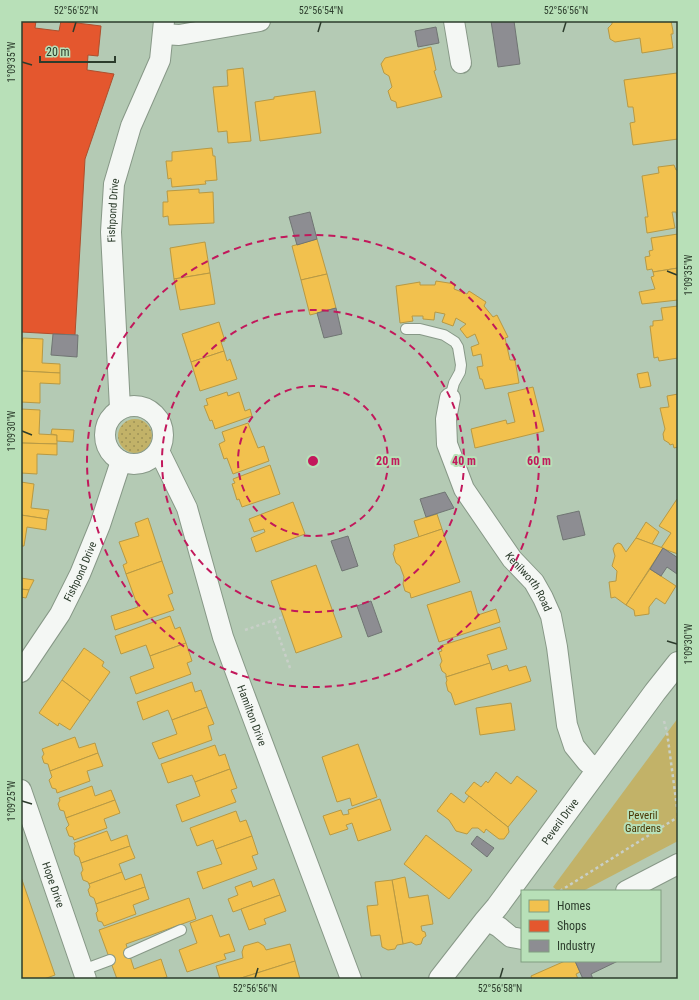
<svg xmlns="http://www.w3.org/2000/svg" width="699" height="1000" font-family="'Roboto Condensed',sans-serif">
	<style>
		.grass { fill: url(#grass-dots) }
		.green { fill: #c2b268 }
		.homes { fill: #f2c14e; stroke: #b79944 }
		.shops { fill: #e4572e; stroke: #ad4f2d }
		.industry { fill: #8d8d92; stroke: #707573 }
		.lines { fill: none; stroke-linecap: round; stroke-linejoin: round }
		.lane-casing { stroke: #879887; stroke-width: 12 }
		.street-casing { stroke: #879887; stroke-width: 22 }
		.secondary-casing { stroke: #879887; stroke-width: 24 }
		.path { stroke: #c8cfc8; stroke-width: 2.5; stroke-dasharray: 3 3; stroke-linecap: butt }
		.lane { stroke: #f4f7f4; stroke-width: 10 }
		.street { stroke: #f4f7f4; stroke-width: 20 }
		.secondary { stroke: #f4f7f4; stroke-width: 22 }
		.ticks { fill: none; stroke: #2c3c2c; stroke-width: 1.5 }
		.ring { fill: none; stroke: #c2185b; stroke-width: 2; stroke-dasharray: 7 5 }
		.labels { text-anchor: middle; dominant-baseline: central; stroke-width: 4; stroke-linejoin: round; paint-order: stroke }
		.street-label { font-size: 11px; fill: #2c3c2c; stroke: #b8e0b8 }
		.park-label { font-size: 11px; fill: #4a3705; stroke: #b8e0b8 }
		.centre { fill: #c2185b; stroke: #b8e0b8; stroke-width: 2 }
		.ring-label { font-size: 12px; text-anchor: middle; font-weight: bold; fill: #c2185b; stroke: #b8e0b8; stroke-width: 4; stroke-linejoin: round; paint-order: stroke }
		.neatline { fill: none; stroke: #2c3c2c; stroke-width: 1.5 }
		.ticks-label { font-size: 10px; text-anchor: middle; fill: #2c3c2c }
	</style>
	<defs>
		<pattern id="grass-dots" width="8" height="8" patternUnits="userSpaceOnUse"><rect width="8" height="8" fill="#c2b268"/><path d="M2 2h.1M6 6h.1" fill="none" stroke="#9e9256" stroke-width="1.8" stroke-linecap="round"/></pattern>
	</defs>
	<rect width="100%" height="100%" fill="#b4cab4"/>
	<circle class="grass" cx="135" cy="436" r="17"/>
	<path class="green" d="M678 718V841L583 891H558L553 887Z"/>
	<g class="homes">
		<path d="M612 21H671L673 31V34H671L673 48 642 53 640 38 615 42 610 39 608 28 612 24Z"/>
		<path d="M431 47 436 70 434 71 442 97 397 108 396 102 391 100 388 91 392 87 389 76 384 73 381 64 385 58Z"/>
		<path d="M243 68 251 141 228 143 227 131 218 132 213 87 228 86 227 70Z"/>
		<path d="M677 73 678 82V139L633 145 630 123 635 122 633 107H628L624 80Z"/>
		<path d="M315 91 321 133 260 141 255 102 274 99V97Z"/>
		<path d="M212 148 213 156H215L217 180 205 181 206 184 172 187 171 178 168 179 166 161H172V152Z"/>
		<path d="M674 165 676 170H678V223L676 212H672L675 228 647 233 645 217H648L642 176 659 173 658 167Z"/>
		<path d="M199 189V193L213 192 214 223 169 225 168 216 163 217V202H168L167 191Z"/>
		<path d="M678 234V268L653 272 652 269 647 270 645 257 650 256 649 251 653 250 651 238Z"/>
		<path d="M317 239 327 274 301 280 292 246Z"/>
		<path d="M205 242 210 273 174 279 170 248Z"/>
		<path d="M678 268V300L642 304 639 292 655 289 651 277 654 276 653 272Z"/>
		<path d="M210 273 215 304 180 310 174 279Z"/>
		<path d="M327 274 336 308 310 315 301 280Z"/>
		<path d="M436 281 455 284 454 289 467 294 469 291 486 302 484 306 493 317 497 315 508 337 505 338 510 360H515L519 383 485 389 482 379H480L477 367 483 366 481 354 473 356 471 347 479 344 475 334 467 338 460 329 466 324 456 318 453 326 442 322 445 314 435 312 434 320 423 319V316H412L413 321 400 323 396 286 420 282V285H435Z"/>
		<path d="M678 306V358L659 361 658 357 654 358 650 326H653V321L663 320 661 308Z"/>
		<path d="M219 322 225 341 221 342 224 351 191 362 182 334Z"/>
		<path d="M23 338 43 339 42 363 60 364V373L21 371V347Z"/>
		<path d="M224 351 227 361 230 359 237 379 200 391 191 362Z"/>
		<path d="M21 371 60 373V384L40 383V403L21 402Z"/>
		<path d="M648 372 651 386 640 388 637 374Z"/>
		<path d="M533 387 544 431 475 448 471 429 506 420 507 424 515 422 508 393Z"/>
		<path d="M227 392 228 396 239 392 245 411 250 409 252 416 215 429 212 420 210 421 204 406 208 405 206 399Z"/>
		<path d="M678 394V447L674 448 673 444 670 445 669 443 664 440 663 434 665 429 660 408 669 407 667 396Z"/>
		<path d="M21 409 40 410 39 434 57 435V444L21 443Z"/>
		<path d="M248 423 258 448 264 446 269 461 233 474 227 458 224 459 219 444 225 441 222 432Z"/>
		<path d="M52 429 74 430 73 442 57 441V435L51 434Z"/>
		<path d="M21 443 57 444V455L37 454V474L21 473Z"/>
		<path d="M270 465 280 494 242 507 239 499 237 500 232 484 235 483 233 479Z"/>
		<path d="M21 482 34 484 31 508 49 510 47 519 21 515Z"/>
		<path d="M677 499 678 500V554L661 548 671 533 659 526Z"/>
		<path d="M293 502 305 534 256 552 251 538 265 532 264 529 254 532 249 519Z"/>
		<path d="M437 514 442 529 419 537 414 521Z"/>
		<path d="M21 515 47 519 46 530 27 527 24 546H21Z"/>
		<path d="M148 518 162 561 126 574 123 565 127 563 119 542 139 536 135 523Z"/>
		<path d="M646 522 659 532 652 544 636 538Z"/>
		<path d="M442 529 460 582 411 598 410 593 405 591 403 584 404 577 400 566 396 563 393 554 395 549 394 545Z"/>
		<path d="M636 538 663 548 626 605 615 597 611 598 609 582 616 581 617 571 612 566 615 556 613 549 615 545 618 543 621 544 626 552Z"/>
		<path d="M162 561 173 593 168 595 174 610 115 630 111 616 138 607 126 574Z"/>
		<path d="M316 565 342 637 296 653 271 581Z"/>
		<path d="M650 569 676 586 665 604 656 598 649 607V614L635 616 634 610 626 605Z"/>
		<path d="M21 578 34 580 29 590 21 589Z"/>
		<path d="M21 589 29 590 26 598 21 597Z"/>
		<path d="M471 591 478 615 496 609 500 622 439 642 427 605Z"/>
		<path d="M170 616 175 629 180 627 186 643 150 656 146 645 121 654 115 636Z"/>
		<path d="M500 627 507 649 487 655 490 663 446 677V674L442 671 440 665 442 661 439 652 442 651 440 646Z"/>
		<path d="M186 643 192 661 187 663 191 674 136 694 130 677 154 668 150 656Z"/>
		<path d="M84 648 104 662 102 666 110 672 90 701 62 680Z"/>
		<path d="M490 663 492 670 507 665 509 671 526 666 531 681 455 705 451 693 448 691 446 683 447 680 446 677Z"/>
		<path d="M62 680 90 701 70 730 59 723 58 726 39 713Z"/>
		<path d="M192 682 195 692 201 690 207 707 172 720 168 710 143 720 137 702Z"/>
		<path d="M511 703 515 730 480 735 476 708Z"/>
		<path d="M207 707 214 724 208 726 212 740 159 759 152 743 177 734 172 720Z"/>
		<path d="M75 737 79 748 95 743 98 753 50 771 48 764 44 763 42 757 44 754 42 749Z"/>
		<path d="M358 744 377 797 352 806 350 798 337 802 322 757Z"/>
		<path d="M215 745 219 756 225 754 230 769 195 782 192 775 168 783 161 764Z"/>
		<path d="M98 753 103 766 87 771 90 781 57 793 56 789 52 788 49 780 52 777 50 771Z"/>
		<path d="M230 769 237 788 231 790 236 802 182 822 176 805 200 796 195 782Z"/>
		<path d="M496 772 511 784 517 776 537 791 508 827 465 793 474 782 481 787 486 781 488 783Z"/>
		<path d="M92 786 95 796 111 790 115 800 66 818 64 811 60 810 58 804 60 800 59 798Z"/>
		<path d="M451 793 464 803 469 796 508 827 509 832 504 839H499L486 829 484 833 478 828H472L467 834 456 831 449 820 437 811Z"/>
		<path d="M380 799 391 830 358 841 352 823 346 825 348 829 330 835 323 816 341 810 343 815 349 814 348 810Z"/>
		<path d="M115 800 120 813 104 819 107 828 74 840 73 837 69 836 66 828 69 825 66 818Z"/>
		<path d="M236 811 240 822 246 820 252 836 216 849 213 840 197 846 190 828Z"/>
		<path d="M107 831 111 841 127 835 130 846 81 863 79 857 75 855 74 850 75 846 74 843Z"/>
		<path d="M426 835 472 870 449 899 404 864Z"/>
		<path d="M252 836 258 854 252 856 257 869 203 889 197 872 222 864 216 849Z"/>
		<path d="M130 846 135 858 119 864 122 872 89 884 88 882 83 880 81 873 83 870 81 863Z"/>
		<path d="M122 872 125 880 141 874 145 887 96 904 94 898 90 896 88 890 90 887 89 884Z"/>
		<path d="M21 877 55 975 44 979H21Z"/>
		<path d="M405 877 409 898 428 895 433 924 421 926 422 931 425 932 426 936 423 938 421 944 416 945 411 942 403 944 392 880Z"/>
		<path d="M274 879 280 895 233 912 228 899 238 895 235 887 251 881 253 887Z"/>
		<path d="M392 880 403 944 397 945 395 949 388 950 382 947 380 935 371 936 367 906 378 905 375 882Z"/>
		<path d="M145 887 149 899 133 905 136 914 104 926 102 922 98 921 96 913 98 911 96 904Z"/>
		<path d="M280 895 286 911 264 919 266 924 249 930 241 909Z"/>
		<path d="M189 898 196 919 126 944 134 969 161 959 167 977 161 979H117L99 930Z"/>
		<path d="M212 915 220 937 229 934 235 951 224 954 226 959 187 972 179 950 197 943 190 923Z"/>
		<path d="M258 942 264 946 266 950 290 944 295 961 238 979H220L216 966 243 958 242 952 244 946Z"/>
		<path d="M295 961 300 979H238Z"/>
		<path d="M565 961H575L580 972 576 974 578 979H532L531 976Z"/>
	</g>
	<path class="shops" d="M21 21H36L35 28 59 31 61 21 101 26 98 56 88 55 87 70 114 74 85 159 75 335 21 332Z"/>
	<g class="industry">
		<path d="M491 21H514L520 64 498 67Z"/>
		<path d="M436 27 439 43 418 47 415 31Z"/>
		<path d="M310 212 317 239 297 245 289 217Z"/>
		<path d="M336 308 342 334 324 338 317 313Z"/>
		<path d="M53 334 78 335 77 357 51 355Z"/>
		<path d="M445 492 454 508 426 517 420 499Z"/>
		<path d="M579 511 585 535 563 540 557 516Z"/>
		<path d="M348 536 358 566 342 571 331 541Z"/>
		<path d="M663 548 678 558 677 574 667 567 661 576 650 569Z"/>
		<path d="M371 601 382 632 368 637 357 606Z"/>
		<path d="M477 836 494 848 487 857 471 844Z"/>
		<path d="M575 961H618L591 974 593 979H583Z"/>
	</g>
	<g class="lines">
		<defs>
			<g id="lane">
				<path d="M406 329H420L444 335 455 342 458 347 461 365 460 372 454 383 450 398"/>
				<path d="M129 953 181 930"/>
				<path d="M83 970 110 960"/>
			</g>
			<g id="street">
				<path d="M454 21 461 63"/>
				<path d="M163 34 179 35 260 21"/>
				<path id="s1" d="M450 398 446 419 447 444 464 489 512 559 534 582 543 598 551 616 557 647 567 725 574 746 587 762 597 769"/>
				<circle cx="134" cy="435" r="29"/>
				<path id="s2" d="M120 408 111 232 114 184 131 126 160 60 164 21"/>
				<path id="s3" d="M159 451 187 508 223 637 241 686 351 979"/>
				<path id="s4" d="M21 672 60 614 80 574 100 525 121 461"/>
				<path id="s5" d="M21 790 86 979"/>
				<path d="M626 891 678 864"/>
				<path d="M486 920 499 927 511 937 522 939"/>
			</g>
			<g id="secondary">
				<path id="s6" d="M440 979 486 920 497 907 655 692 678 663"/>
			</g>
		</defs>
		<use href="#lane" class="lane-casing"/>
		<use href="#street" class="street-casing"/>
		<use href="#secondary" class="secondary-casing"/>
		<g class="path">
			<path d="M273 620 290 668"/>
			<path d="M245 630 283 617"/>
			<path d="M664 721 667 732 678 815"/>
			<path d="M560 891 678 817"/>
		</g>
		<use href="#lane" class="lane"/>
		<use href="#street" class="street"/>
		<use href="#secondary" class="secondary"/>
	</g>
	<path class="ticks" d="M73 32 76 22M318 32 321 22M563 32 566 22M22 62 32 65M667 271 677 275M22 431 32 435M667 641 677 644M22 801 32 804M255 978 258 968M500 978 503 968"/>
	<g class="ring">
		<circle cx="313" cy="461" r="75"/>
		<circle cx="313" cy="461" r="151"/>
		<circle cx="313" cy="461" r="226"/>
	</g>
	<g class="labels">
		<g class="street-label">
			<text stroke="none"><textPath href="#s2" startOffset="198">Fishpond Drive</textPath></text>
			<text stroke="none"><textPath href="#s4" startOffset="117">Fishpond Drive</textPath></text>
			<text stroke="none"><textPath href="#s1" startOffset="208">Kenilworth Road</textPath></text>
			<text stroke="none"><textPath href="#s3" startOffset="281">Hamilton Drive</textPath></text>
			<text stroke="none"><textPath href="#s6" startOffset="198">Peveril Drive</textPath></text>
			<text stroke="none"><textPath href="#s5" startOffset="100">Hope Drive</textPath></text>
		</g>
		<g class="park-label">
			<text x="643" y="815">Peveril<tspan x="643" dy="13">Gardens</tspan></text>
		</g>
	</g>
	<circle cx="313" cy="461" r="6" class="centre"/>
	<g class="ring-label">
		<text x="388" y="465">20 m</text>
		<text x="464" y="465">40 m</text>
		<text x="539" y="465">60 m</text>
	</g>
	<rect width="699" height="1000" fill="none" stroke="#b8e0b8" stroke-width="44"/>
	<rect x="521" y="890" width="140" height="72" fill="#b8e0b8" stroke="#809e80"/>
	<rect x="529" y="900" width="20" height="12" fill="#f2c14e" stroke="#809e80"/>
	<text x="557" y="910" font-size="12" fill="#2c3c2c">Homes</text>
	<rect x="529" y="920" width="20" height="12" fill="#e4572e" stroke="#809e80"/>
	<text x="557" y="930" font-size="12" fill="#2c3c2c">Shops</text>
	<rect x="529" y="940" width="20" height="12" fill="#8d8d92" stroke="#809e80"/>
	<text x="557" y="950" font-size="12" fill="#2c3c2c">Industry</text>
	<path d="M40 56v6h75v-6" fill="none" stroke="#2c3c2c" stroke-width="2"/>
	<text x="46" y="56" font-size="12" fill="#2c3c2c" stroke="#b8e0b8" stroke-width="3" paint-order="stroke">20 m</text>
	<rect x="22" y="22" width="655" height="956" class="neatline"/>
	<g class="ticks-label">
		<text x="76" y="14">52°56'52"N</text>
		<text x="321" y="14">52°56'54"N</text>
		<text x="566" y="14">52°56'56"N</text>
		<text transform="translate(11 62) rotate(-90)" y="4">1°09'35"W</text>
		<text transform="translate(688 275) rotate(-90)" y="4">1°09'35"W</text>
		<text transform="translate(11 431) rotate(-90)" y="4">1°09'30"W</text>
		<text transform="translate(688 644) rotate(-90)" y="4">1°09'30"W</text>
		<text transform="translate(11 801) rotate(-90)" y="4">1°09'25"W</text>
		<text x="255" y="992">52°56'56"N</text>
		<text x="500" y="992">52°56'58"N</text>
	</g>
</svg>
